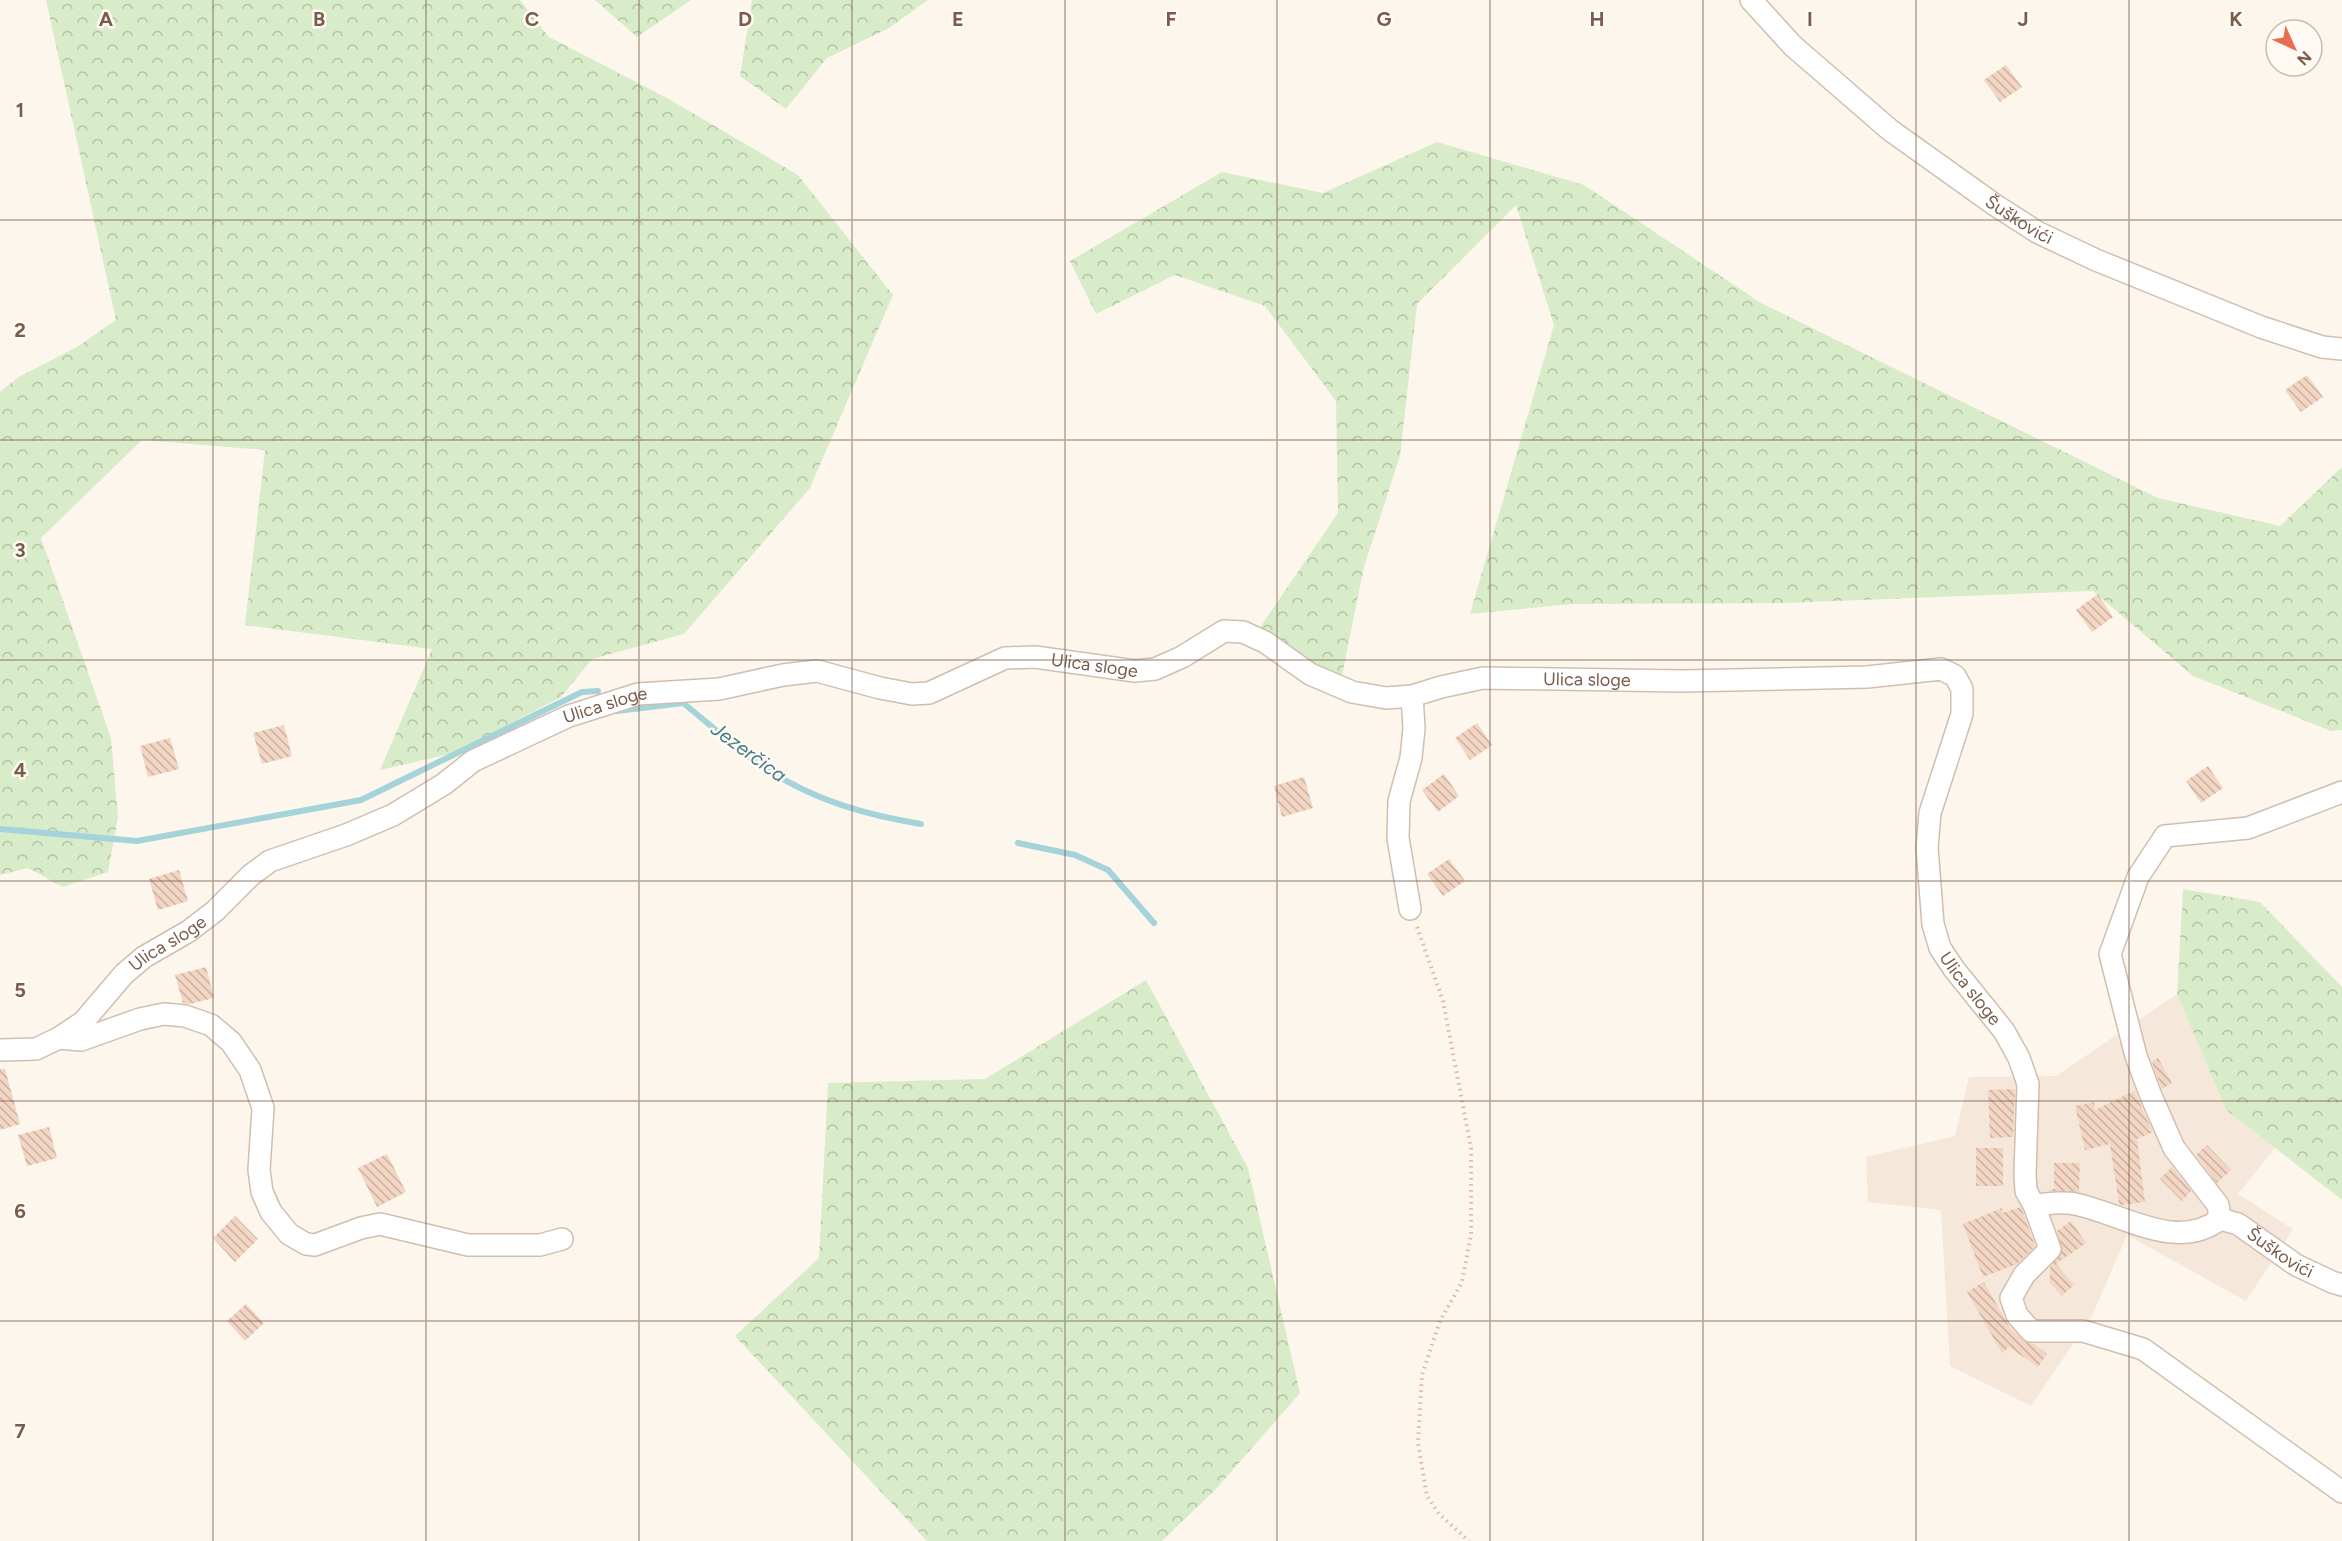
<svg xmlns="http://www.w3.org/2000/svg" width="2342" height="1541" font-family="Figtree,sans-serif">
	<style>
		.residential { fill: #f5e8da }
		.forest { fill: url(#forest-crowns) }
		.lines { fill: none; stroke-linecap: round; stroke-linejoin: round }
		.stream { stroke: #a5d3da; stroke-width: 6 }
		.building { fill: url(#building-back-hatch) }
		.minor-casing { stroke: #d1beb0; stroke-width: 24 }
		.path { stroke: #d9b8a5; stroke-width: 4; stroke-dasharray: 1.5 4.5; stroke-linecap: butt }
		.minor { stroke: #fff; stroke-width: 21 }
		.grid { fill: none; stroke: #7a5c4d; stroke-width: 1.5; stroke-opacity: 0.55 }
		.labels { text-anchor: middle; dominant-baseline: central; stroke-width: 5; stroke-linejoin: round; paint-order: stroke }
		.street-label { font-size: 18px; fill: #7a5c4d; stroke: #fffaf3 }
		.water-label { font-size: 20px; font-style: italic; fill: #437c86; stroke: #fffaf3 }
		.grid-label { font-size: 20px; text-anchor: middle; font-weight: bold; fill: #7a5c4d; stroke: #fffaf3; stroke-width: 5; stroke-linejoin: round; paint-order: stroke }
	</style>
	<defs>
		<pattern id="forest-crowns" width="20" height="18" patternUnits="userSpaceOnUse" patternTransform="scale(1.5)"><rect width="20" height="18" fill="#d8ecc9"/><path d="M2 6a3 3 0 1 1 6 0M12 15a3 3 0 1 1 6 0" fill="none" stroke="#b4c2a5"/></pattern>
		<pattern id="building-back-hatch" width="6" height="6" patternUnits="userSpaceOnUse" patternTransform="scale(1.5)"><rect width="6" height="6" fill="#f3d5c3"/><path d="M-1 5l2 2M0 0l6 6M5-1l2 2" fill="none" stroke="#cab0a1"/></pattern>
	</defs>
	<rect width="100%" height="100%" fill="#fdf6ec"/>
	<path class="residential" d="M2177 994 2226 1110 2275 1148 2238 1194 2293 1229 2246 1301 2127 1235 2092 1316 2031 1406 1950 1366 1941 1210 1868 1202 1866 1157 1955 1136 1969 1077 2056 1076Z"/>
	<g class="forest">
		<path d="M46 0H520L549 37 667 98 798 175 893 295 810 488 684 634 592 659 561 697 454 753 380 770 432 649 245 625 265 450 142 440 41 538 111 738 118 817 108 872 63 887 28 868 0 875V392L17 378 77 347 116 320Z"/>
		<path d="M595 0H691L637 37Z"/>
		<path d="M752 0H928L889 28 827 58 786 109 740 76Z"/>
		<path d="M1437 142 1584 185 1761 303 2158 498 2280 526 2342 467V730L2331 731 2193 676 2093 591 1784 603 1571 604 1470 614 1554 325 1516 205 1417 304 1400 456 1364 567 1338 695 1261 626 1338 513 1336 401 1265 306 1175 275 1096 314 1070 261 1222 172 1323 193Z"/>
		<path d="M2183 889 2260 902 2342 987V1200L2226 1110 2177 994Z"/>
		<path d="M1146 980 1248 1168 1300 1393 1216 1489 1162 1541H927L735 1336 819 1258 828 1083 985 1079Z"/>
	</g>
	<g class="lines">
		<g class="stream">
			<path d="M617 711 683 703C711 725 739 752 770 771 816 801 867 815 921 824"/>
			<path d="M0 829 137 841 361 800 582 692 598 691"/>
			<path d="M1018 843 1075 855 1108 870 1154 923"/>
		</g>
	</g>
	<g class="building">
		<path d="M2006 65 2022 87 2000 102 1984 80Z"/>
		<path d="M2307 375 2323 397 2301 412 2285 390Z"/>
		<path d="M2098 594 2113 617 2092 632 2076 610Z"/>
		<path d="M1477 723 1492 745 1470 760 1455 738Z"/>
		<path d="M284 725 292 756 262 764 253 733Z"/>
		<path d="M170 738 179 769 148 777 140 746Z"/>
		<path d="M2208 766 2223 788 2201 803 2186 781Z"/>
		<path d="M1444 774 1459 796 1438 812 1422 790Z"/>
		<path d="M1304 777 1313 808 1282 817 1274 786Z"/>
		<path d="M1449 859 1465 881 1443 896 1427 874Z"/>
		<path d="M179 870 188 901 158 910 149 879Z"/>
		<path d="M206 967 214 998 190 1004 183 1003 175 975Z"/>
		<path d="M2158 1058 2172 1083 2162 1089 2152 1062Z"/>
		<path d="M0 1069H5L20 1124 0 1130Z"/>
		<path d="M2015 1089 2013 1137 1990 1138 1988 1090Z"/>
		<path d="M2134 1091 2153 1132 2137 1139 2145 1202 2122 1205 2119 1204 2110 1144 2085 1150 2075 1106 2094 1102 2095 1110Z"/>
		<path d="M49 1127 57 1158 27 1166 18 1135Z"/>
		<path d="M2207 1145 2231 1170 2217 1183 2196 1155Z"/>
		<rect x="1976" y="1148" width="27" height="38"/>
		<path d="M387 1154 406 1192 377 1207 358 1168Z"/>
		<path d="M2054 1163H2080L2079 1192 2048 1191 2058 1187H2054Z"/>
		<path d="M2172 1167 2191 1191 2182 1201 2160 1179Z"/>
		<path d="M2021 1207 2035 1246 2017 1264 1983 1277 1963 1224 2002 1208V1213Z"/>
		<path d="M235 1216 258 1239 235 1262 213 1238Z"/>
		<path d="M2071 1221 2086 1243 2056 1264 2074 1285 2062 1296 2050 1283V1267L2062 1251 2057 1231Z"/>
		<path d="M1984 1282 2010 1328 2025 1342 2034 1344 2047 1354 2038 1367 2009 1347 2002 1353 1967 1292Z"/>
		<path d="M246 1304 264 1323 245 1341 227 1321Z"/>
	</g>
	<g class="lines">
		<defs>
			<g id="minor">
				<path id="s1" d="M1751 0 1793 46 1890 130 1995 205 2037 232 2096 260 2261 327 2322 347 2342 349"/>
				<path d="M1410 909 1398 838 1399 801 1411 758 1414 728 1412 696"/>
				<path d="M59 1038 81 1040 140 1019 164 1014 185 1016 211 1025 231 1042 250 1070 263 1108 259 1170 262 1192 271 1212 289 1234 306 1244 315 1245 361 1228 380 1224 468 1245H540L562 1239"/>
				<path id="s2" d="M0 1050 36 1049 59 1038 83 1022 124 974 144 957 189 931 215 911 251 875 270 861 346 835 393 815 444 784 473 761 569 716 638 694 719 689 783 675 817 671 880 688 912 694 929 693 1005 658 1035 657 1135 671 1155 669 1182 657 1224 631 1243 632 1265 642 1310 674 1352 692 1386 698 1412 696 1441 687 1483 678 1683 681 1867 677 1941 669 1955 676 1962 689V714L1930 813 1927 848 1933 924 1940 948 1954 969 2004 1031 2019 1058 2028 1084 2025 1174 2026 1191 2034 1205C2047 1204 2063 1201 2075 1204 2121 1213 2177 1253 2220 1219L2218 1205 2174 1148 2151 1096 2136 1056 2110 954 2138 877 2165 836 2248 828 2342 792"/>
				<path d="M2034 1205 2050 1249 2024 1275 2011 1298 2017 1315 2031 1331H2083L2143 1349 2342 1492"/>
				<path id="s3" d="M2220 1219 2238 1224 2296 1265 2332 1282 2342 1285"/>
			</g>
		</defs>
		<use href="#minor" class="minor-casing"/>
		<path class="path" d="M1417 927 1443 1001 1471 1148V1234L1462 1282 1440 1321 1422 1375 1418 1443 1427 1496 1439 1514 1469 1541"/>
		<use href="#minor" class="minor"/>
	</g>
	<path class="grid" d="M213 0V1541M426 0V1541M639 0V1541M852 0V1541M1065 0V1541M1277 0V1541M1490 0V1541M1703 0V1541M1916 0V1541M2129 0V1541M0 220H2342M0 440H2342M0 660H2342M0 881H2342M0 1101H2342M0 1321H2342"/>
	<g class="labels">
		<g class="street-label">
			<text stroke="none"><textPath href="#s1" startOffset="348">Šuškovići</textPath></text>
			<text stroke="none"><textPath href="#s2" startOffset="1215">Ulica sloge</textPath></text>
			<text stroke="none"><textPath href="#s2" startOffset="1737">Ulica sloge</textPath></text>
			<text stroke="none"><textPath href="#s2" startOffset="711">Ulica sloge</textPath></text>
			<text stroke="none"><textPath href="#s2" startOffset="207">Ulica sloge</textPath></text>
			<text stroke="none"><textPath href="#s2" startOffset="2438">Ulica sloge</textPath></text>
			<text stroke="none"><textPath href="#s3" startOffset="70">Šuškovići</textPath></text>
		</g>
		<g class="water-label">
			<text transform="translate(749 752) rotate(36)">Jezerčica</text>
		</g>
	</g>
	<g class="grid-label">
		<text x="106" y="26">A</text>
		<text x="319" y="26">B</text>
		<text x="532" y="26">C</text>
		<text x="745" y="26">D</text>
		<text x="958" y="26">E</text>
		<text x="1171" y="26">F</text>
		<text x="1384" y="26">G</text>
		<text x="1597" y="26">H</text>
		<text x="1810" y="26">I</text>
		<text x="2023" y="26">J</text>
		<text x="2236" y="26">K</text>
		<text x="20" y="117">1</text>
		<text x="20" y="337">2</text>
		<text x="20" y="557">3</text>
		<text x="20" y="777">4</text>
		<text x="20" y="997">5</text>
		<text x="20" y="1218">6</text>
		<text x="20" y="1438">7</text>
	</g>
	<g transform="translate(2294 48) rotate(135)"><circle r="28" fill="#fffaf3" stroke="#cabbb1" stroke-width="1.5"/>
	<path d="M0-4.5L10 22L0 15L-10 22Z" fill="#e76f51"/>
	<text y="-9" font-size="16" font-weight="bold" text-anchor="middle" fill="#7a5c4d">N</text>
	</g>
</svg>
